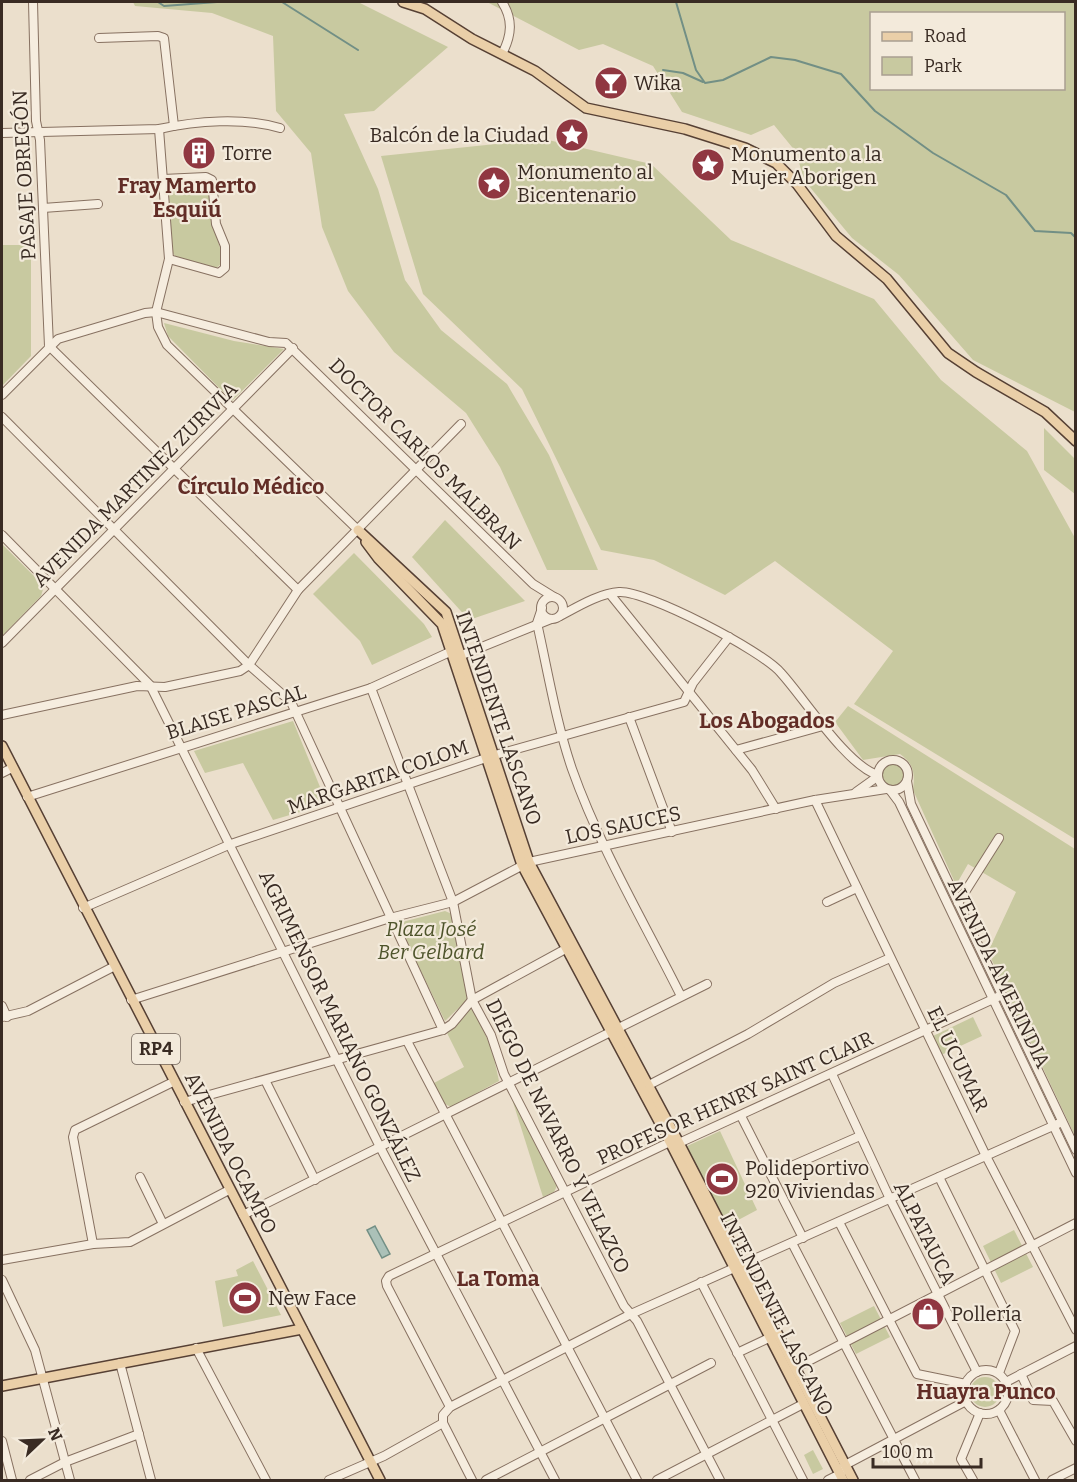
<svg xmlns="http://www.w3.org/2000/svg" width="1077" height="1482" font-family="Bitter,serif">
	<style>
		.green { fill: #c8c9a0; fill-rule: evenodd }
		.water { fill: #abc1b8; stroke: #728f85; stroke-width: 1.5 }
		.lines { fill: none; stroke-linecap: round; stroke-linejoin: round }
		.stream { stroke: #728f85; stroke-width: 2 }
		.minor-casing { stroke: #877161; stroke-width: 10 }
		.major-casing { stroke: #564034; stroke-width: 12 }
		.minor { stroke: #f6eddf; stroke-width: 8 }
		.major { stroke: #eacfa8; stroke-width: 9 }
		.labels { text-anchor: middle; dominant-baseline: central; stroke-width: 4.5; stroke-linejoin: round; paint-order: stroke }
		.shield { fill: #f3eadb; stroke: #71645a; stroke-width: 1.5 }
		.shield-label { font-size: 18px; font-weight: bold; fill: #392b23 }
		.poi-label { font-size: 20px; fill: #392b23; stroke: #f3eadb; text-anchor: start }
		.street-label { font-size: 20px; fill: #392b23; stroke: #f3eadb }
		.park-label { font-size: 20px; font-style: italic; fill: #4e542b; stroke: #f3eadb }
		.neighbourhood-label { font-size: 21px; font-weight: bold; fill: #622d26; stroke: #f3eadb }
	</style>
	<rect width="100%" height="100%" fill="#ebdfcc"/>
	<g class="green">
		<path d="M133 2H358L448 47 374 111 344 114 378 189 405 280 441 330 507 384 549 455 598 570H547L500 467 466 413 394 352 348 291 322 227 311 153 276 111 273 36 212 13 135 6Z"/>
		<path d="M487 2H1075V412L973 360 899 275 852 238 804 180 796 152 774 125 751 135 682 112 653 66 603 44 579 50ZM872 14H1064V88H872Z"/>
		<path d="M544 139 651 164 731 240 874 299 941 380 1027 451 1075 538V839L854 704 893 651 775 561 725 595 654 560 601 550 522 389 423 294 381 156Z"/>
		<path d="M205 182 210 187 213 224 221 251V264L215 269 177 258 171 251 167 185Z"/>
		<path d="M2 245H31V356L2 386Z"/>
		<path d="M164 323 234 341 284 349 232 401 168 336Z"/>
		<path d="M1044 428 1075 459V494L1044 470Z"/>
		<path d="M445 520 525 601 469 620 412 557Z"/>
		<path d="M2 544 44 586 41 596 2 636Z"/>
		<path d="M354 553 424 624 432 637 372 665 360 641 313 594Z"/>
		<path d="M848 706 1075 849V1136L988 952 1016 892 968 864 956 885 913 790C915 773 914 764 900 754L863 760 835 722Z"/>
		<path d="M293 721 327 804 273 820 243 763 205 773 194 751Z"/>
		<circle cx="893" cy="775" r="11"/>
		<path d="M445 911 452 914 468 999 445 1021 399 926 402 922Z"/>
		<path d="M470 1009 474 1010 492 1049 499 1081 451 1107 443 1103 434 1083 464 1067 447 1033Z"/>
		<path d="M973 1017 982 1036 941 1055 933 1036Z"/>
		<path d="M512 1099 557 1186 554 1192 543 1197Z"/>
		<path d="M720 1131 757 1210 727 1226 685 1147Z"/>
		<path d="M1014 1230 1033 1267 1001 1283 983 1246Z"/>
		<path d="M253 1261 281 1315 223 1327 215 1281 238 1276 236 1270Z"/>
		<path d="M874 1306 890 1337 856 1354 840 1323Z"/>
		<circle cx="985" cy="1392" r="15"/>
		<path d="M813 1450 823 1469 813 1474 804 1455Z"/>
	</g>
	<path class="water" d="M375 1226 390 1254 382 1258 367 1230Z"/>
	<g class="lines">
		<g class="stream">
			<path d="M158 2 164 6 217 2H282L358 50"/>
			<path d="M676 2 696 70 705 83 723 80 771 57 795 60 841 74 875 111 933 153 1006 195 1035 231 1071 233 1076 238"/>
			<path d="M663 70 683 73 703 82"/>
		</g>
		<defs>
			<g id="minor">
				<path d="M33 2 36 121 40 140 49 346"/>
				<path d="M99 38 158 36 164 38 174 126"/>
				<path d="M502 54C512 35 513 19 502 2"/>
				<path d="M159 129 169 259 156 312 158 327 167 345 358 530"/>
				<path d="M2 133 159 129C196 121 243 117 280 128"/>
				<path d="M163 179 206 177 212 180 216 224 225 246V268L219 273 169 259"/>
				<path d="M43 208 98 204"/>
				<path d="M49 346 298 590"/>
				<path d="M2 395 58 339 145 313 156 312 269 342 286 343 533 584 554 597"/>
				<path d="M2 417 249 665 291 702 443 1030"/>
				<path d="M2 535 150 685 380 1147 555 1480"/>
				<path d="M610 594 752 770 776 809"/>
				<circle cx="552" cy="608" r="11"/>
				<path d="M542 608 537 623C548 672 556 722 572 769 600 848 644 922 681 996"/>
				<path d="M560 616C577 607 600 593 619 592 646 590 763 651 781 673 804 698 847 766 878 775"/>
				<path d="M2 643 293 348"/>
				<path d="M371 688 453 902 472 1000 491 1035 504 1074 624 1306 637 1321 720 1480"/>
				<path d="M2 715 137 686 165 687 240 671 249 665 298 590 461 424"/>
				<path d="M629 717 672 832"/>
				<path d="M736 750 823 726"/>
				<circle cx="893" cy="775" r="15"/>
				<path d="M2 773 12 768"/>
				<path d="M907 781 911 804 1076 1150"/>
				<path d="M890 790 899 802 1076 1173"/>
				<path d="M856 792 877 777"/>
				<path d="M27 797 371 688 452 651 462 655 551 619"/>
				<path d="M815 800 986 1156 1076 1330"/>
				<path d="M827 902 857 888"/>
				<path d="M958 903 999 838"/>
				<path d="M83 908 231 844 495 755 684 702 693 683 729 637"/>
				<path d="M131 1000 390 918 453 902 529 862 815 800 886 789"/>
				<path d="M2 1006 7 1017"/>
				<path d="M2 1017 28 1011 113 967"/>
				<path d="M407 1041 637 1480"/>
				<path d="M832 1074 890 1199 977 1372"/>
				<path d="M265 1080 315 1180"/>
				<path d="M645 1087 748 1034 834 983 890 958"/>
				<path d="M184 1102 443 1030 452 1024 472 1000 571 946"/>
				<path d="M741 1116 803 1238"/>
				<path d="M771 1175 860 1136"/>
				<path d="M140 1177 163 1224"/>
				<path d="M939 1177 1015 1331 999 1373"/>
				<path d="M243 1215 707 984"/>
				<path d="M839 1222 917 1374 966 1384"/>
				<path d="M792 1243 915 1480"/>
				<path d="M93 1244 73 1137 75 1130 173 1082"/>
				<path d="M2 1260 93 1244 130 1242 229 1190"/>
				<path d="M2 1280 35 1350 70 1480"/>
				<path d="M701 1282 803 1480"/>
				<path d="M196 1348 266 1480"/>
				<path d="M737 1353 769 1338"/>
				<path d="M120 1363 151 1480"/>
				<path d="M795 1368 1076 1223"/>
				<circle cx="986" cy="1392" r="22"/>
				<path d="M1021 1374 1033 1400 1053 1401 1076 1441"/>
				<path d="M1006 1382 1076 1346"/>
				<path d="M450 1407 387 1286 386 1281 389 1276 670 1142 679 1143 1002 995"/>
				<path d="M999 1410 1035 1480"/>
				<path d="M443 1423V1415L450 1407 631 1314 1062 1122"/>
				<path d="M443 1423 472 1480"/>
				<path d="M2 1441 12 1480"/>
				<path d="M30 1480 65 1462 139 1434"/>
				<path d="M329 1480 384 1456 443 1423"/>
				<path d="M486 1480 711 1363"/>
				<path d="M657 1480 803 1404"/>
				<path d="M828 1480 840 1474 845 1465 966 1401"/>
				<path d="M973 1480 961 1459 980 1413"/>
				<path d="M1052 1480 1076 1468"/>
			</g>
			<g id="major">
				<path d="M403 2 425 9 472 39 535 71 586 108 685 129 745 148 776 163 797 184 836 236 887 279 948 353 976 372 1045 412 1076 441"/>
				<path d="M358 530 446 612 529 862 679 1143 853 1480"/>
				<path d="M366 542 378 558 442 624 522 865 670 1142 843 1480"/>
				<path d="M2 746 380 1480"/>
				<path d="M2 1386 302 1329"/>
			</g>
		</defs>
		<use href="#minor" class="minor-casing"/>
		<use href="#major" class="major-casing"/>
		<use href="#minor" class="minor"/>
		<use href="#major" class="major"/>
	</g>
	<defs>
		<symbol id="bar-disc" viewBox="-11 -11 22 22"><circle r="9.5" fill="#903741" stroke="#f3eadb"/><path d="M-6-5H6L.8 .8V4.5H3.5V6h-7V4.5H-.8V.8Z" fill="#fff"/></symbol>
		<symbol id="sight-disc" viewBox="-11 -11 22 22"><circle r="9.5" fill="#903741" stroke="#f3eadb"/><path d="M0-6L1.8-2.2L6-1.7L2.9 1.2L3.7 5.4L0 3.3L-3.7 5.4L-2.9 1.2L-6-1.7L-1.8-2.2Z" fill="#fff"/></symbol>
		<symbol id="building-disc" viewBox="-11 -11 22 22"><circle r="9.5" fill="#903741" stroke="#f3eadb"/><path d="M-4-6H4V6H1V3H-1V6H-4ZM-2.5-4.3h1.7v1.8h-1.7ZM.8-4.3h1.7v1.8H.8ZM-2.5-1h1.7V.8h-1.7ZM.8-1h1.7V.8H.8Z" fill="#fff"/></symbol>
		<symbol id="stadium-disc" viewBox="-11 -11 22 22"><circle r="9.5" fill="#903741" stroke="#f3eadb"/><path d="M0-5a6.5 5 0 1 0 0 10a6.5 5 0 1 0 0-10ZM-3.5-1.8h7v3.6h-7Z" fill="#fff"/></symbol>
		<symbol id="shop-disc" viewBox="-11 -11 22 22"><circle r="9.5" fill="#903741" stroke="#f3eadb"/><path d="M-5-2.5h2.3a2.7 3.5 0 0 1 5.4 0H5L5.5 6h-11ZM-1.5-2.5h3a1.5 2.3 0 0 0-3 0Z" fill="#fff"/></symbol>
	</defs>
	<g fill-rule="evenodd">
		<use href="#bar-disc" x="592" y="64" width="38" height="38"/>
		<use href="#sight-disc" x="553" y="116" width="38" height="38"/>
		<use href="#building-disc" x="180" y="134" width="38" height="38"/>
		<use href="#sight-disc" x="689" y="146" width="38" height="38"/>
		<use href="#sight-disc" x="475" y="164" width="38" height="38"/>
		<use href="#stadium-disc" x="703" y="1160" width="38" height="38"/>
		<use href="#stadium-disc" x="226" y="1279" width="38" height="38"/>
		<use href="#shop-disc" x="909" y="1295" width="38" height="38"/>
	</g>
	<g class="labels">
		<rect class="shield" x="132" y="1034" width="48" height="30" rx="4.5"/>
		<g class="shield-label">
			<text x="156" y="1049">RP4</text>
		</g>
		<g class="poi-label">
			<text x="634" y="83">Wika</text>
			<text x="549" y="135" text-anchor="end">Balcón de la Ciudad</text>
			<text x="222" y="153">Torre</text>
			<text x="731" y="154">Monumento a la<tspan x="731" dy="23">Mujer Aborigen</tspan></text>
			<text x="517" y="172">Monumento al<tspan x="517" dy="23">Bicentenario</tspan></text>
			<text x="745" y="1168">Polideportivo<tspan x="745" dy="23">920 Viviendas</tspan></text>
			<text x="268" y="1298">New Face</text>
			<text x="951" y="1314">Pollería</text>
		</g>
		<g class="street-label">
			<text transform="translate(24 175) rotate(-93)">PASAJE OBREGÓN</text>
			<text transform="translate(425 454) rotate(45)">DOCTOR CARLOS MALBRAN</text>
			<text transform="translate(135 484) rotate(-45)">AVENIDA MARTINEZ ZURIVIA</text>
			<text transform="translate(236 712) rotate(-17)">BLAISE PASCAL</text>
			<text transform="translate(499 718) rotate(71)">INTENDENTE LASCANO</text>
			<text transform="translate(378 777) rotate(-19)">MARGARITA COLOM</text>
			<text transform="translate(623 825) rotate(-12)">LOS SAUCES</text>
			<text transform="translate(999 973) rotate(64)">AVENIDA AMERINDIA</text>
			<text transform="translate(340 1026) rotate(64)">AGRIMENSOR MARIANO GONZÁLEZ</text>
			<text transform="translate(958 1059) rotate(64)">EL UCUMAR</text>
			<text transform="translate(735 1098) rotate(-24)">PROFESOR HENRY SAINT CLAIR</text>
			<text transform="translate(558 1136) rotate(64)">DIEGO DE NAVARRO Y VELAZCO</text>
			<text transform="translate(231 1153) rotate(63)">AVENIDA OCAMPO</text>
			<text transform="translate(925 1233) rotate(63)">ALPATAUCA</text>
			<text transform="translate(777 1314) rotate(63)">INTENDENTE LASCANO</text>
		</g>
		<g class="park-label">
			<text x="431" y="929">Plaza José<tspan x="431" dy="23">Ber Gelbard</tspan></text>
		</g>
		<g class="neighbourhood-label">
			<text x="187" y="186">Fray Mamerto<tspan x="187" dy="24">Esquiú</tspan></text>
			<text x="251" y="487">Círculo Médico</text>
			<text x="767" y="721">Los Abogados</text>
			<text x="498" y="1279">La Toma</text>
			<text x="986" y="1392">Huayra Punco</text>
		</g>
	</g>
	<rect width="1077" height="1482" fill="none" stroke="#392b23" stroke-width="6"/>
	<rect x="870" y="12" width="195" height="78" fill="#f3eadb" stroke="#a99e91" stroke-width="1.5"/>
	<rect x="882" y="32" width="30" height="9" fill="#eacfa8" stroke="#a99e91" stroke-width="1.5"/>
	<text x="924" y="42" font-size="18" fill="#392b23">Road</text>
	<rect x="882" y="57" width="30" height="18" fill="#c8c9a0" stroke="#a99e91" stroke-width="1.5"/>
	<text x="924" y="72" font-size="18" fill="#392b23">Park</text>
	<g transform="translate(42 1440) rotate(67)" stroke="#f3eadb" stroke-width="4.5" paint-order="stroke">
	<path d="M0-4.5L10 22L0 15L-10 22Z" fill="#392b23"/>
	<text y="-9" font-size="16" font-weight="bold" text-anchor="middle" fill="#392b23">N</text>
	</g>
	<path d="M873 1458v9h108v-9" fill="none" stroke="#392b23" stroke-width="3"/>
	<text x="882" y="1458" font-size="18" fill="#392b23" stroke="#f3eadb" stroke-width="4.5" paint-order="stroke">100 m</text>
</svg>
